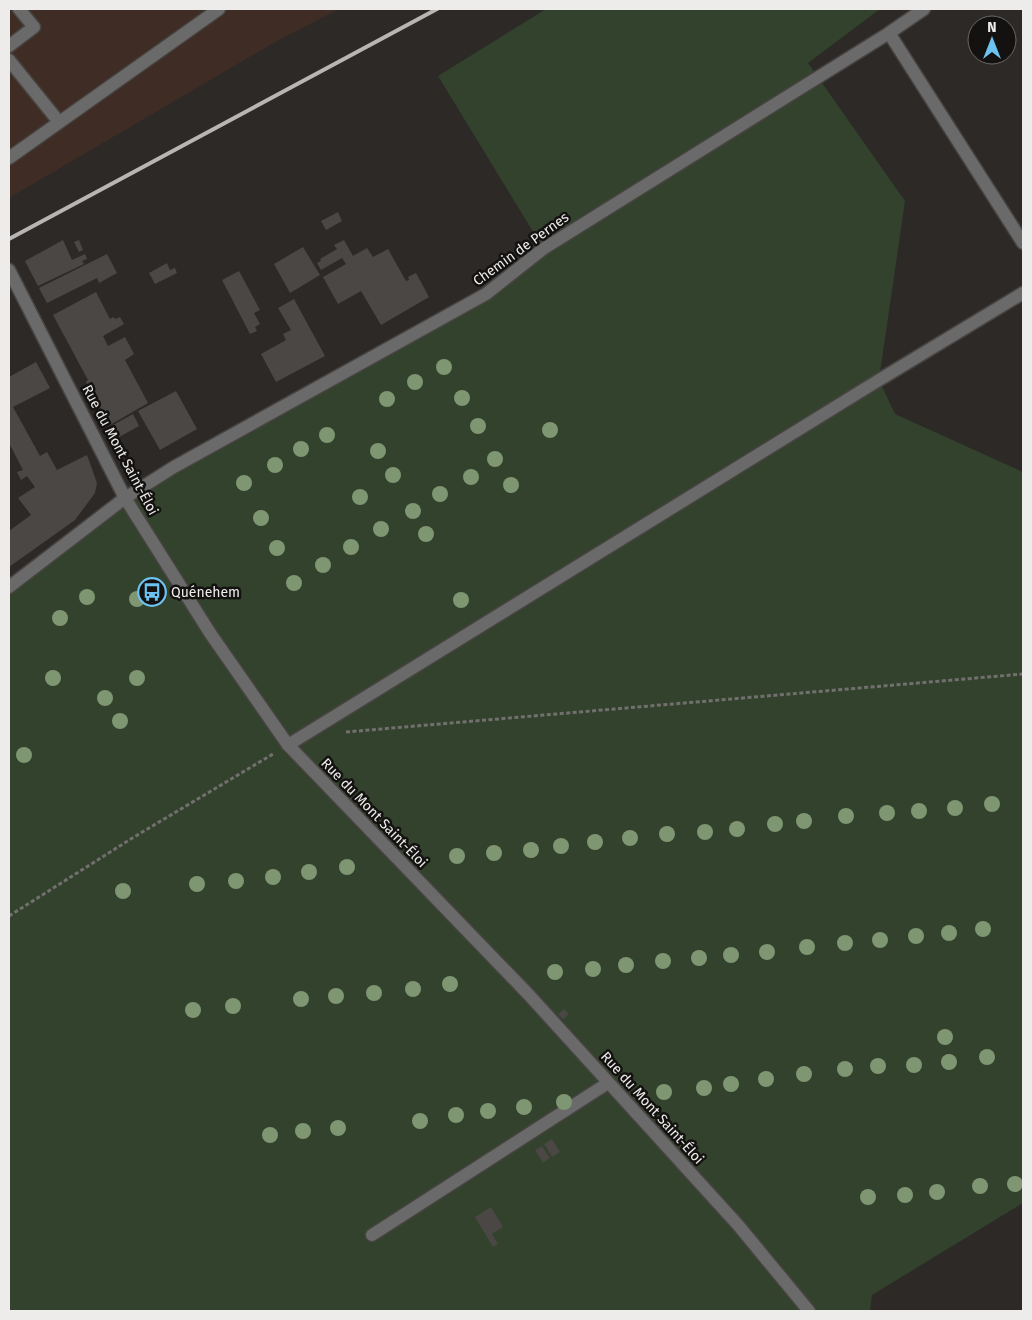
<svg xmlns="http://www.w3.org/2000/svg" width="1032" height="1320" font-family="'Fira Sans',sans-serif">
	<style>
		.industrial { fill: #3f2d25 }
		.green { fill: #32422c }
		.building { fill: #4a4745 }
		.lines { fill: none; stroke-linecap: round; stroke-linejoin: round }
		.lane-casing { stroke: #474442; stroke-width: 15 }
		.street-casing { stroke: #474442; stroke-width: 15 }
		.path { stroke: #72706e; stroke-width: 3; stroke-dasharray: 4 2.5; stroke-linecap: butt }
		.lane { stroke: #6b6a6a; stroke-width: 12 }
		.street { stroke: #6b6a6a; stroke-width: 12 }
		.rail { stroke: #b8b6b4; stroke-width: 4 }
		.tree { fill: #7e9672 }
		.labels { text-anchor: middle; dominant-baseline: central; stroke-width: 5; stroke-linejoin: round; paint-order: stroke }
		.street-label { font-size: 14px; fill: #edecea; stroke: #141211 }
		.poi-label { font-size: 14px; fill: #edecea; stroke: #141211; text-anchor: start }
	</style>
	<rect width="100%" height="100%" fill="#2c2927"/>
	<path class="industrial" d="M9 9H339L277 41 9 198Z"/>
	<path class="green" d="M546 9H880L808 63 905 201 879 380 895 414 1023 472V1203L872 1295 870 1311H9V587L125 498 486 294 543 248 438 76Z"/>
	<g class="building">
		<path d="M338 212 342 221 326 230 321 221Z"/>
		<path d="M63 240 72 260 85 254 87 259 82 261 84 264 38 286 25 261Z"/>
		<path d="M79 240 83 250 79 252 74 242Z"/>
		<path d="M344 240 353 256 367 248 373 257 388 249 406 281 409 280 408 277 416 273 429 297 381 325 361 291 338 304 323 277 346 264 342 258 321 270 317 263 321 261 320 259 337 249 334 245Z"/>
		<path d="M303 247 320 275 290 293 274 264Z"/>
		<path d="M107 254 117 273 99 283 97 278 47 303 39 288Z"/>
		<path d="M167 263 170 270 175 268 177 273 155 284 149 273Z"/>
		<path d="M239 271 260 310 254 313 260 324 255 327 257 331 250 334 222 280Z"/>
		<path d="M96 292 110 319 113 317 115 319 120 317 124 324 103 336 108 346 125 337 134 354 125 360 148 403 110 425 86 382 88 380 53 315Z"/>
		<path d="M294 299 325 356 276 382 261 354 286 340 283 334 291 330 278 308Z"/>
		<path d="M36 362 50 388 13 407 40 456 47 452 57 470 87 455 97 483 95 493 75 520 9 567V531L31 515 18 498 35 487 27 476 21 480 17 472 23 470 9 443V377Z"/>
		<path d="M176 391 197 429 160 450 138 411Z"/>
		<path d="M133 414 139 426 119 437 113 425Z"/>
		<path d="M564 1009 569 1014 563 1019 558 1014Z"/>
		<path d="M552 1139 560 1152 552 1157 544 1144Z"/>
		<path d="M542 1146 550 1158 543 1163 535 1150Z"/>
		<path d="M491 1207 503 1227 492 1234 498 1244 493 1247 475 1217Z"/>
	</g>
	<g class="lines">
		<defs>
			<g id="lane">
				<path d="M889 33 1023 243"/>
				<path d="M9 46 34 27 19 9"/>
				<path d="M9 60 59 122"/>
				<path d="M9 158 219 9"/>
				<path d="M288 745 879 380 1023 293"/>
				<path d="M372 1235 608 1083"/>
			</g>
			<g id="street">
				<path d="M9 270 125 498 210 633 288 745 529 995 738 1225 809 1311"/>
				<path d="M9 587 125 498 174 467 486 294 543 249 889 33 924 9"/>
			</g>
		</defs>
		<use href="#lane" class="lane-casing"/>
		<use href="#street" class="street-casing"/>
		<g class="path">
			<path d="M346 732 1023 674"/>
			<path d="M9 916 134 837 273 754"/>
		</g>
		<use href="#lane" class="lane"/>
		<use href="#street" class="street"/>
		<path class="rail" d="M9 239 437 9"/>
	</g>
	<g class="tree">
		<circle cx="444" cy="367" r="8"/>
		<circle cx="415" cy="382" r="8"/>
		<circle cx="462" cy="398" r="8"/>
		<circle cx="387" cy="399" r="8"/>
		<circle cx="478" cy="426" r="8"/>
		<circle cx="550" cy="430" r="8"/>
		<circle cx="327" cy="435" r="8"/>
		<circle cx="301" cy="449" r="8"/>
		<circle cx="378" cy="451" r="8"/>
		<circle cx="495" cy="459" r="8"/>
		<circle cx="275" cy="465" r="8"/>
		<circle cx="393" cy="475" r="8"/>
		<circle cx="471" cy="477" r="8"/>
		<circle cx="244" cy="483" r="8"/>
		<circle cx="511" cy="485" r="8"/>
		<circle cx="440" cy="494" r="8"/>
		<circle cx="360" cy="497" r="8"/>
		<circle cx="413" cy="511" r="8"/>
		<circle cx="261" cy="518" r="8"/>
		<circle cx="381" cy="529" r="8"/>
		<circle cx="426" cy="534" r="8"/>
		<circle cx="351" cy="547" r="8"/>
		<circle cx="277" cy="548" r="8"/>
		<circle cx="323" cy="565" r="8"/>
		<circle cx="294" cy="583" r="8"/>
		<circle cx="87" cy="597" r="8"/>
		<circle cx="137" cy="599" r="8"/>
		<circle cx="461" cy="600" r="8"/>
		<circle cx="60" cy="618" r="8"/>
		<circle cx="53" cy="678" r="8"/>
		<circle cx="137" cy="678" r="8"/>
		<circle cx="105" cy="698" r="8"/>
		<circle cx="120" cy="721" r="8"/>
		<circle cx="24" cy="755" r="8"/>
		<circle cx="992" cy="804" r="8"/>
		<circle cx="955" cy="808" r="8"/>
		<circle cx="919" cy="811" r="8"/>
		<circle cx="887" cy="813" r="8"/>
		<circle cx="846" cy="816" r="8"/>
		<circle cx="804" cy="821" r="8"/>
		<circle cx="775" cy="824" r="8"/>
		<circle cx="737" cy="829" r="8"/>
		<circle cx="705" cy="832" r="8"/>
		<circle cx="667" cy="834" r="8"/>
		<circle cx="630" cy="838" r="8"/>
		<circle cx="595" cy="842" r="8"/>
		<circle cx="561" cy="846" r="8"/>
		<circle cx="531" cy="850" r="8"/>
		<circle cx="494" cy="853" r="8"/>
		<circle cx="457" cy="856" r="8"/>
		<circle cx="347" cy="867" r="8"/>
		<circle cx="309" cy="872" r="8"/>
		<circle cx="273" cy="877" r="8"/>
		<circle cx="236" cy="881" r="8"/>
		<circle cx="197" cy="884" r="8"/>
		<circle cx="123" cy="891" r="8"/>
		<circle cx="983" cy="929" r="8"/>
		<circle cx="949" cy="933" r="8"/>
		<circle cx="916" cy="936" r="8"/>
		<circle cx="880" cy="940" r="8"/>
		<circle cx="845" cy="943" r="8"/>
		<circle cx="807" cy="947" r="8"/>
		<circle cx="767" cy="952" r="8"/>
		<circle cx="731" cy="955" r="8"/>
		<circle cx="699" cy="958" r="8"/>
		<circle cx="663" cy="961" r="8"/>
		<circle cx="626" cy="965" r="8"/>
		<circle cx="593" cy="969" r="8"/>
		<circle cx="555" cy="972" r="8"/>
		<circle cx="450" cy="984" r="8"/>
		<circle cx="413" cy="989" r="8"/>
		<circle cx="374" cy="993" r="8"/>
		<circle cx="336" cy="996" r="8"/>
		<circle cx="301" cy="999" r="8"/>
		<circle cx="233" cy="1006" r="8"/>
		<circle cx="193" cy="1010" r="8"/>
		<circle cx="945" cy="1037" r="8"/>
		<circle cx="987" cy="1057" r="8"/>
		<circle cx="949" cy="1062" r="8"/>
		<circle cx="914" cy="1065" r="8"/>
		<circle cx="878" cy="1066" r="8"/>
		<circle cx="845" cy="1069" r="8"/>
		<circle cx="804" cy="1074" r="8"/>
		<circle cx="766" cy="1079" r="8"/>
		<circle cx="731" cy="1084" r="8"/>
		<circle cx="704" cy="1088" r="8"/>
		<circle cx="664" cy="1092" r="8"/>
		<circle cx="564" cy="1102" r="8"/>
		<circle cx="524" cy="1107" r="8"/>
		<circle cx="488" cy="1111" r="8"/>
		<circle cx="456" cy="1115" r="8"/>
		<circle cx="420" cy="1121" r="8"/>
		<circle cx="338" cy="1128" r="8"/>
		<circle cx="303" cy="1131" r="8"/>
		<circle cx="270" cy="1135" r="8"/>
		<circle cx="1015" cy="1184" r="8"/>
		<circle cx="980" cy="1186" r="8"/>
		<circle cx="937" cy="1192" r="8"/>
		<circle cx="905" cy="1195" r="8"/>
		<circle cx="868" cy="1197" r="8"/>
	</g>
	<defs>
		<symbol id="bus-ring" viewBox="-11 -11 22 22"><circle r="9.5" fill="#141211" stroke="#6cc3f2" stroke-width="1.5"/><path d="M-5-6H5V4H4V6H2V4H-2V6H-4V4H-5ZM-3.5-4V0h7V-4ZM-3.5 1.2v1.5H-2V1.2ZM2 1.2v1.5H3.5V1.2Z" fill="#6cc3f2"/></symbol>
	</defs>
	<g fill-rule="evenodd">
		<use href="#bus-ring" x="136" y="576" width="32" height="32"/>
	</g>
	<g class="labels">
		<g class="street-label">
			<text transform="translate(521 249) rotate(-36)">Chemin de Pernes</text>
			<text transform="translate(120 450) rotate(62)">Rue du Mont Saint-Éloi</text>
			<text transform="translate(374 813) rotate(46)">Rue du Mont Saint-Éloi</text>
			<text transform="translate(652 1108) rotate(48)">Rue du Mont Saint-Éloi</text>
		</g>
		<g class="poi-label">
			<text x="171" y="592">Quénehem</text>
		</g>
	</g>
	<rect width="1032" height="1320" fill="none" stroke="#edecea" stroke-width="20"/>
	<g transform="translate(992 40)"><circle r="24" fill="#141211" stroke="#6b6968"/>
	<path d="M0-4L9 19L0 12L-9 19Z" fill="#6cc3f2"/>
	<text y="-8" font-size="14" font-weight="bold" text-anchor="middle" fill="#edecea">N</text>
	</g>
</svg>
